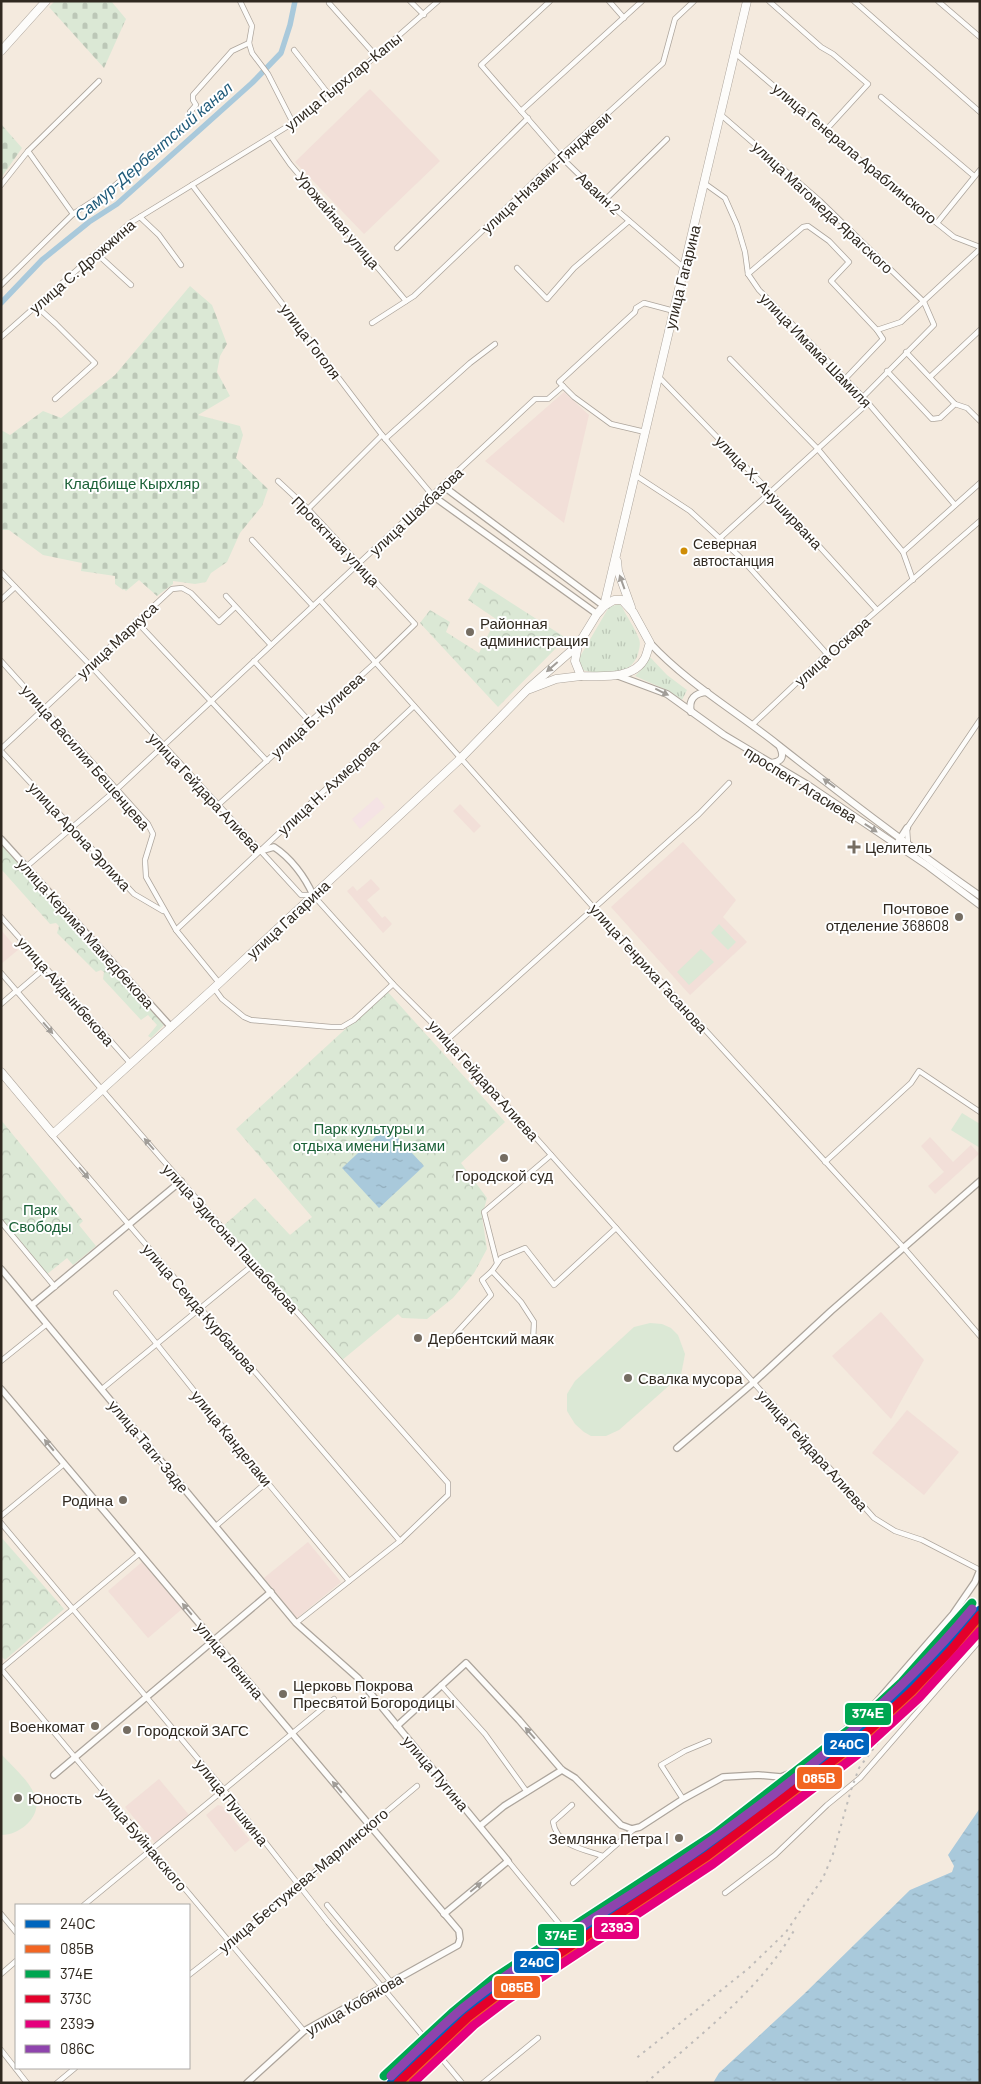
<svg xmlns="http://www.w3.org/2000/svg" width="981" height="2084" font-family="Barlow,sans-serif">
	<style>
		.education { fill: #f2dfd8 }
		.medical { fill: #f5e3e4 }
		.grass { fill: url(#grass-tufts) }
		.forest { fill: url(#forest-crowns) }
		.cemetery { fill: url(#cemetery-stones) }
		.garden { fill: #dbe8d5 }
		.water { fill: url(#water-ripples) }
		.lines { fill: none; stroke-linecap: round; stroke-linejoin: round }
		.canal { stroke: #a9c9db; stroke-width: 5.5 }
		.minor-casing { stroke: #ada59c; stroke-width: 6 }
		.tertiary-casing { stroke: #ada59c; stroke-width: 8 }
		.secondary-casing { stroke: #ada59c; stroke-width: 8 }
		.primary-casing { stroke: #ada59c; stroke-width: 9 }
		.trunk-casing { stroke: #ada59c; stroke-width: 9 }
		.minor { stroke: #fdfcfa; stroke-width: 4.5 }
		.tertiary { stroke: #fdfcfa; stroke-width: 5.5 }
		.secondary { stroke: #fdfcfa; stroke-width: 6 }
		.primary { stroke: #fdfcfa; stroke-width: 8 }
		.trunk { stroke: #fdfcfa; stroke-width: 8 }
		.rail { stroke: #bebbb9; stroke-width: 2; stroke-dasharray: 2.5 5; stroke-linecap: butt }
		.minor-bridge-casing { stroke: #ada59c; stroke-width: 6; stroke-linecap: butt }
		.minor-bridge { stroke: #fdfcfa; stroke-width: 4.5 }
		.rail-1-casing { stroke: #fff; stroke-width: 12 }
		.rail-2-casing { stroke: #fff; stroke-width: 12 }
		.rail-3-casing { stroke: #fff; stroke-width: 12 }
		.rail-4-casing { stroke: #fff; stroke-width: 12 }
		.rail-5-casing { stroke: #fff; stroke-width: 12 }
		.rail-6-casing { stroke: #fff; stroke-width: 12 }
		.rail-1 { stroke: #0065bd; stroke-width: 9 }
		.rail-2 { stroke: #f26522; stroke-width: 9 }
		.rail-3 { stroke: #00a651; stroke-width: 9 }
		.rail-4 { stroke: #e4002b; stroke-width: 9 }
		.rail-5 { stroke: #e5007d; stroke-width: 9 }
		.rail-6 { stroke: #8e44ad; stroke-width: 9 }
		.oneway { fill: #a19d98 }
		.bus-dot { fill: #cf8d06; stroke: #fff; stroke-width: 2 }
		.poi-dot { fill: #756d62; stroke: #fff; stroke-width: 2 }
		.labels { text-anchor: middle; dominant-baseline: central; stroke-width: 4; stroke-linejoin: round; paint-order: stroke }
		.bus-label { font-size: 14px; fill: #302920; stroke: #fff; text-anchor: start }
		.street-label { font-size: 15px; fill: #302920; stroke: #fff }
		.park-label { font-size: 15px; fill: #1b6137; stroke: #fff }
		.poi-label { font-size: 15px; fill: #302920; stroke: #fff; text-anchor: start }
		.water-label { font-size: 16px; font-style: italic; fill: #1f5a79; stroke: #fff }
		.line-badge { stroke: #fff; stroke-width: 2 }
		.badge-label { font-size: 14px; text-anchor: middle; font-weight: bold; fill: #fff }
	</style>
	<defs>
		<pattern id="grass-tufts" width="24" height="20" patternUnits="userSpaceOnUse" patternTransform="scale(1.25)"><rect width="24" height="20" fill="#dbe8d5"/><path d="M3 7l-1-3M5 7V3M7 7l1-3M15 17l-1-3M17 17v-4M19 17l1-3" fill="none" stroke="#bcc7b7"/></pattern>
		<pattern id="forest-crowns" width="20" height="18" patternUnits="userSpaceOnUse" patternTransform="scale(1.25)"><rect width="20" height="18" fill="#dbe8d5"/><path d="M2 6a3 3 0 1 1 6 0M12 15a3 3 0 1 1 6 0" fill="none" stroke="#bcc7b7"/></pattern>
		<pattern id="cemetery-stones" width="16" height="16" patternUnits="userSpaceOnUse" patternTransform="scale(1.25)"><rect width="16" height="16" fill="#dbe8d5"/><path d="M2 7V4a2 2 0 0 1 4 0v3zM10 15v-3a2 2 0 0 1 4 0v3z" fill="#bcc7b7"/></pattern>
		<pattern id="water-ripples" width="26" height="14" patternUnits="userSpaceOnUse" patternTransform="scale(1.25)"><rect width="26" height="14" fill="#a9c9db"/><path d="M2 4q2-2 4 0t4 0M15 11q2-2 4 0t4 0" fill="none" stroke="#92adbc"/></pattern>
	</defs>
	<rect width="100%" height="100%" fill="#f4eade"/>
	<g class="education">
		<path d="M370 89 440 161 364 234 295 162Z"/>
		<path d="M564 392 589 415 564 523 485 461Z"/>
		<path d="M460 804 481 826 474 833 453 811Z"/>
		<path d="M683 842 736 900 723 917 747 942 690 995 611 907Z"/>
		<path d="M371 879 380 889 367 900 382 918 385 916 392 924 383 933 347 891 353 886 357 891Z"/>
		<path d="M1 930 18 950 1 964Z"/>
		<path d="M930 1137 953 1162 971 1145 979 1154 935 1194 928 1186 944 1172 921 1146Z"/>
		<path d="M881 1312 924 1360 891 1419 832 1356Z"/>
		<path d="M907 1410 959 1452 924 1495 872 1453Z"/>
		<path d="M308 1542 341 1582 297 1618 264 1578Z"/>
		<path d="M142 1562 182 1609 148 1638 108 1591Z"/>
		<path d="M159 1779 189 1815 155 1843 125 1807Z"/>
		<path d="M218 1805 222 1806 250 1840 235 1852 206 1815Z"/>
	</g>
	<path class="medical" d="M377 797 385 807 360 829 352 819Z"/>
	<g class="grass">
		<path d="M619 604 622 607C627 617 635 628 639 639 641 644 639 649 638 654 631 677 601 675 582 670L578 660 609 607Z"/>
		<path d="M649 656 667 675 687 690 682 700 669 691 635 676 644 667Z"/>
	</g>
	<g class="forest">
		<path d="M479 582 566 638 498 707 420 623 430 610 450 622 446 632 479 653 496 619 468 600Z"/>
		<path d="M1 844 164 1025 151 1038 148 1036 157 1025 148 1015 141 1020 103 979 104 972 101 970 96 972 57 933 59 926 56 923 50 924 1 869Z"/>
		<path d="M387 991 505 1122 461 1163 487 1198 482 1217 487 1249 474 1273 453 1298 427 1319 402 1318 398 1314 341 1361 222 1227 255 1198 290 1235 312 1217 236 1129Z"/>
		<path d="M1 1120 83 1221 79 1225 96 1246 73 1265 67 1258 46 1275 1 1220Z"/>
		<path d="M1 1537 64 1609 5 1660 1 1656Z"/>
	</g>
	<g class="cemetery">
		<path d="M55 1H111L126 19 104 68 49 7Z"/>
		<path d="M1 124 22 148 1 178Z"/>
		<path d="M190 286 212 305 227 344 220 356 217 372 230 396 198 415 240 426 243 435 236 458 268 489 262 506 240 533 227 562 211 573 206 582 195 584 173 581V584L157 596 139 580 126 591 124 589 123 590 115 584V576L81 571 82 563 43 555 9 530H1V430L10 435 43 411 61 418 115 375Z"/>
	</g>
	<g class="garden">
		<path d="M719 924 736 942 728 950 711 933Z"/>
		<path d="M701 949 714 962 689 985 677 972Z"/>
		<path d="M962 1113 980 1124V1148L951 1130Z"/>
		<path d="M650 1323 662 1324 671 1328 678 1335 685 1354 681 1375 619 1430 606 1436H591L584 1432 575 1424 567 1411V1394L575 1381 634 1327Z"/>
		<path d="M1 1754C19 1774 54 1799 26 1825 19 1831 11 1835 1 1835Z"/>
	</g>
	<g class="water">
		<path d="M387 1126 424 1166 379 1208 342 1168Z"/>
		<path d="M980 1808V2083H713L719 2073 803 1995 910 1890 952 1872 954 1866 948 1855Z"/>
	</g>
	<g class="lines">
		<path class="canal" d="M1 303 42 260 89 222 117 204 252 83 281 53 290 25 295 1"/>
		<defs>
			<g id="minor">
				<path d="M240 1 252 26 249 43 252 53 268 74 293 123"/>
				<path d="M410 1 424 15"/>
				<path d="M550 1 481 65 561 157 605 200 684 268"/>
				<path d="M609 1 624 18"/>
				<path d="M769 1 821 47 833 54 868 84 826 130"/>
				<path d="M854 1 980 112"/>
				<path d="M938 1 980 37"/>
				<path d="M329 3 377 57"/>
				<path d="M294 50 330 96"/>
				<path d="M734 52 882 179 954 237 980 247"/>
				<path d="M881 97 974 176"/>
				<path d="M521 111 642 1"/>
				<path d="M720 114 820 201 924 302 934 325 863 397"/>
				<path d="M272 138 290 164 406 301"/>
				<path d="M28 151 73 214"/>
				<path d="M704 183 725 198 737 225 745 252 748 274 759 290 863 397 955 505"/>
				<path d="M1 185 28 151 99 81"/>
				<path d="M192 185 382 435 433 496"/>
				<path d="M605 200 667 139"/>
				<path d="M140 217 159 235 181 265"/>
				<path d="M937 223 980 170"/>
				<path d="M397 248 528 118"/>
				<path d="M96 253 131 285"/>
				<path d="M517 268 547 299 574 268 629 221"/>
				<path d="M748 274 803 227 808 226 829 241 849 262 831 281 877 330"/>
				<path d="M1 285 73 214 107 192 169 140 188 121 190 112 196 105 193 100V95L232 51 249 43"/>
				<path d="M36 306 56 324 95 363 55 399"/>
				<path d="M372 323 414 296 564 153 663 63 675 19 694 1"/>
				<path d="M1 337 130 223 293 123 330 96 438 1"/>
				<path d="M906 352 955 404"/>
				<path d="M730 359 817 448 903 552 913 580"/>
				<path d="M887 371 932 419 940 418 955 404 967 408 980 421"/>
				<path d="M658 376 770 492 877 610"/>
				<path d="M930 377 980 330"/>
				<path d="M845 379 883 339 877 330 901 322 980 249"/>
				<path d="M645 432 611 424 574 397 559 382 635 312 636 308 644 303 674 311"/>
				<path d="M385 439 470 363 495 344"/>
				<path d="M635 475 690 511 740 557 827 654"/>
				<path d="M308 509 382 435"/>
				<path d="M719 539 868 403"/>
				<path d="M252 540 313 606"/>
				<path d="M903 552 980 483"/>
				<path d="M1 572 90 665 301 895H313L393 984 448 1039 874 1518 895 1531 922 1540 980 1570"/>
				<path d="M226 596 271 645"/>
				<path d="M1 600 15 587"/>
				<path d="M320 600 594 908 904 1248 980 1336"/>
				<path d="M136 621 267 761"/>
				<path d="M1 661 148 824 153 834 145 860 146 877 176 930 220 984"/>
				<path d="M254 661 310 722"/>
				<path d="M752 725 827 654 980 521"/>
				<path d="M1 749 172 589 182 588 191 593 219 622 235 607"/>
				<path d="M1 751 134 894 163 911"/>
				<path d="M218 805 376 662 415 624 308 509 278 481"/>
				<path d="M908 844 907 828 980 720"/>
				<path d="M26 867 117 789 535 399H548L563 386"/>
				<path d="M1 917 131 1064"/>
				<path d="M176 930 414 706"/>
				<path d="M1 973 181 1181 448 1483V1495L400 1541 296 1623"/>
				<path d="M214 988 222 999 244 1017 251 1020 331 1027H342L354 1020 393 984"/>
				<path d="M17 992 45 968"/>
				<path d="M1 1004 16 991"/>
				<path d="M448 1039 699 814 729 783"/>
				<path d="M52 1135 400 1541"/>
				<path d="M825 1162 911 1083 919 1071 980 1112"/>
				<path d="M1 1222 55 1287"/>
				<path d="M497 1263 484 1212 551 1155"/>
				<path d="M116 1293 267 1482 349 1581"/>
				<path d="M533 1341 534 1322 521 1302 492 1271 501 1258 525 1248 554 1285 616 1228"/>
				<path d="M448 1342 491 1295 482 1280 492 1271"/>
				<path d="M1 1361 47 1324"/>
				<path d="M102 1389 254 1264"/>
				<path d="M1 1516 64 1464"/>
				<path d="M1 1523 224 1790 328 1922"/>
				<path d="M216 1526 267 1482"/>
				<path d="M1 1669 304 2031"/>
				<path d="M1 1669 140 1553"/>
				<path d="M441 1685 485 1734 527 1792"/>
				<path d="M683 1799 661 1765 685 1751 709 1741"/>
				<path d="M572 1805 553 1822C557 1846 583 1849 603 1856"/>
				<path d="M508 1861 566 1932"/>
				<path d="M573 1883 634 1829"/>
				<path d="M725 1893 775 1855 827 1805 860 1778 980 1640"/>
				<path d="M84 1905 334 1699"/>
				<path d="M327 1905 391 1982"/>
				<path d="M1 1914 16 1932"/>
				<path d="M1 1974 16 1961"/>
				<path d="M189 1975 230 1943 417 1786"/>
				<path d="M1 2050 27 2083"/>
				<path d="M57 2083 75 2068"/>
				<path d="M483 2083 538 2038"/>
			</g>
			<g id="tertiary">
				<path d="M443 486 604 606"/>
				<path d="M433 496 597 614"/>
				<path d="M1 839 171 1027"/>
				<path d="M260 851 274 847C291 858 305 877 313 895"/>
				<path d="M1 1269 296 1623 358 1678 508 1861 444 1914"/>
				<path d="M32 1305 181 1181"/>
				<path d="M1 1389 459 1931 460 1939 458 1945 304 2031 247 2083"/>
				<path d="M677 1448 753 1383 831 1311 980 1181"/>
				<path d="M397 1726 466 1663 519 1720 562 1770 575 1778 621 1825 632 1829 640 1827 683 1799 723 1777 758 1775 781 1777 799 1770 873 1706 953 1614 975 1582 980 1570"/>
				<path d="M54 1775 271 1592"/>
				<path d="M480 1826 504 1806 562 1770"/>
			</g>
			<g id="secondary">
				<path d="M650 643C687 683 734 710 777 744 843 796 910 847 980 896"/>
				<path d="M616 675 667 694 724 735 808 785 928 866 980 905"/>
				<path d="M691 712C688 699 695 693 707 692"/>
				<path d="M770 763C781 762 785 758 780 747"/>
				<path d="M898 842 907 828"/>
			</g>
			<g id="primary">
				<path d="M617 561 618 571 631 607"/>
				<path d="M614 600H622L633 612 650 643C648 648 647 654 645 658 634 680 601 676 581 676L575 661 578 645 597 614 604 606Z"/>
				<path d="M604 606 747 1"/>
				<path d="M530 689 556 679 581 676"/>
				<path d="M1 1072 53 1134 214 988 460 759 529 688 578 645"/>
			</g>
			<path id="trunk" d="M1 51 46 1"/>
		</defs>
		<use href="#minor" class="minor-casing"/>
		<use href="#tertiary" class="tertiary-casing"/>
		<use href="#secondary" class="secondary-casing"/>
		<use href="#primary" class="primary-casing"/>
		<use href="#trunk" class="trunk-casing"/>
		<use href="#minor" class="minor"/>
		<use href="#tertiary" class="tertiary"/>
		<use href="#secondary" class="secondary"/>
		<use href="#primary" class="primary"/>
		<use href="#trunk" class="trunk"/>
		<g class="rail">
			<path d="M900 1713 944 1667 980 1622"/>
			<path d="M547 1965 743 1838 771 1818 829 1783 847 1768 900 1713 859 1768 851 1790 833 1854 823 1878 786 1932 749 1968 634 2060"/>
			<path d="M646 2083C699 2035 761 1990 796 1927"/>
		</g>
		<defs>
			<path id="minor-bridge" d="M328 1922 462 2083"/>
		</defs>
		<use href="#minor-bridge" class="minor-bridge-casing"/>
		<use href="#minor-bridge" class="minor-bridge"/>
		<defs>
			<path id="rail-1" d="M391 2083 459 2020 499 1987 721 1842 865 1730 909 1689 980 1610"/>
			<path id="rail-2" d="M406 2083 466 2028 505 1995 726 1850 871 1738 916 1696 980 1626"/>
			<path id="rail-3" d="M384 2076 452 2013 493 1979 715 1834 859 1722 902 1682 972 1603"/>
			<path id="rail-4" d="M398 2083 468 2017 501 1992 707 1856 851 1747 912 1691 951 1650 980 1615"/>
			<path id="rail-5" d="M413 2083 474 2025 507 2000 713 1864 857 1755 919 1698 980 1631"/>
			<path id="rail-6" d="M391 2076C415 2053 438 2029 463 2008 536 1949 624 1903 701 1848 800 1778 895 1702 972 1609"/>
		</defs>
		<use href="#rail-1" class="rail-1-casing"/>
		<use href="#rail-2" class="rail-2-casing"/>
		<use href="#rail-3" class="rail-3-casing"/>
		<use href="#rail-4" class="rail-4-casing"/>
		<use href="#rail-5" class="rail-5-casing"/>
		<use href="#rail-6" class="rail-6-casing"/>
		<use href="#rail-1" class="rail-1"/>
		<use href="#rail-2" class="rail-2"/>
		<use href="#rail-3" class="rail-3"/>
		<use href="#rail-4" class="rail-4"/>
		<use href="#rail-5" class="rail-5"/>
		<use href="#rail-6" class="rail-6"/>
	</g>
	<defs><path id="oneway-solid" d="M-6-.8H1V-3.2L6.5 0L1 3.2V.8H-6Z" transform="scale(1.25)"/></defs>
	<g class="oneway">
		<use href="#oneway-solid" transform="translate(622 582) rotate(-110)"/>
		<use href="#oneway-solid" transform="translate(552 667) rotate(139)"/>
		<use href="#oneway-solid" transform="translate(662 692) rotate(26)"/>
		<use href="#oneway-solid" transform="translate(829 783) rotate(-144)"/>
		<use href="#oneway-solid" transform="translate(871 828) rotate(33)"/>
		<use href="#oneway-solid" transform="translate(48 1028) rotate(49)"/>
		<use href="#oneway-solid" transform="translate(149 1144) rotate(-131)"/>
		<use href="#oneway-solid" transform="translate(84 1173) rotate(49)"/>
		<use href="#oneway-solid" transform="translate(49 1445) rotate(-130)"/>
		<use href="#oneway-solid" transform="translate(187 1609) rotate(-130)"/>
		<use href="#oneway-solid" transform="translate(530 1733) rotate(-131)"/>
		<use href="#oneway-solid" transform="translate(337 1787) rotate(-130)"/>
		<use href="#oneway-solid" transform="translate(476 1887) rotate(-40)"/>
	</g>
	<circle class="bus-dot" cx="684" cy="551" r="4.5"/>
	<g class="poi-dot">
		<circle cx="470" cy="632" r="5"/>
		<path d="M851.5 839.5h5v5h5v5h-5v5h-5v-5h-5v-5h5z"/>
		<circle cx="959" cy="917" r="5"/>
		<circle cx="504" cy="1158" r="5"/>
		<circle cx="418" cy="1338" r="5"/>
		<circle cx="628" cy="1378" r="5"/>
		<circle cx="123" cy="1500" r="5"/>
		<circle cx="283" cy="1694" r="5"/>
		<circle cx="95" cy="1726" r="5"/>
		<circle cx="127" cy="1730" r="5"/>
		<circle cx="18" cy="1798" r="5"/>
		<circle cx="679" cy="1838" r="5"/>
	</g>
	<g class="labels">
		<g class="bus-label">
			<text x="693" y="543">Северная<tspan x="693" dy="17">автостанция</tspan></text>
		</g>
		<g class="street-label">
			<text transform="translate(343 81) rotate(-39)">улица Гырхлар-Капы</text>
			<text transform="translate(855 153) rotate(40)">улица Генерала Араблинского</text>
			<text transform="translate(546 172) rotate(-43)">улица Низами-Гянджеви</text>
			<text transform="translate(599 193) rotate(43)">Аваин 2</text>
			<text transform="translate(823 207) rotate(43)">улица Магомеда Ярагского</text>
			<text transform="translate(338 220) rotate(50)">Урожайная улица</text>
			<text transform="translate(82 266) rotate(-41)">улица С. Дрожжина</text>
			<text transform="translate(682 277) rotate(-76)">улица Гагарина</text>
			<text transform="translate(311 341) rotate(53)">улица Гоголя</text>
			<text transform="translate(816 350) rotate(46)">улица Имама Шамиля</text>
			<text transform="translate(769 492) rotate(47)">улица Х. Ануширвана</text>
			<text transform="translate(416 511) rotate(-43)">улица Шахбазова</text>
			<text transform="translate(336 541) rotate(46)">Проектная улица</text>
			<text transform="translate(117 640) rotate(-43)">улица Маркуса</text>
			<text transform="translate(832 651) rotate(-42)">улица Оскара</text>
			<text transform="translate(317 715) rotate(-42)">улица Б. Кулиева</text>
			<text transform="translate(86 757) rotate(49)">улица Василия Бешенцева</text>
			<text transform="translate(801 784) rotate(32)">проспект Агасиева</text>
			<text transform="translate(328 787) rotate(-43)">улица Н. Ахмедова</text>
			<text transform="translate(205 792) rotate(47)">улица Гейдара Алиева</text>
			<text transform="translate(80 836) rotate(47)">улица Арона Эрлиха</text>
			<text transform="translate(288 919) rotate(-43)">улица Гагарина</text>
			<text transform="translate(86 933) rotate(48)">улица Керима Мамедбекова</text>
			<text transform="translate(649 968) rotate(48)">улица Генриха Гасанова</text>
			<text transform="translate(66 991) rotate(49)">улица Айдынбекова</text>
			<text transform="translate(484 1080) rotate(48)">улица Гейдара Алиева</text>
			<text transform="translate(231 1238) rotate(48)">улица Эдисона Пашабекова</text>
			<text transform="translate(200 1308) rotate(49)">улица Сеида Курбанова</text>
			<text transform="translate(232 1438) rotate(51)">улица Канделаки</text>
			<text transform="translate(149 1446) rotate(50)">улица Таги-Заде</text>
			<text transform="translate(813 1450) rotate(48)">улица Гейдара Алиева</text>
			<text transform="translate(230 1660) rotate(50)">улица Ленина</text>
			<text transform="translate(436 1773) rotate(50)">улица Пугина</text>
			<text transform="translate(232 1802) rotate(51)">улица Пушкина</text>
			<text transform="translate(143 1839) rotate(50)">улица Буйнакского</text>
			<text transform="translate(303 1880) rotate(-40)">улица Бестужева-Марлинского</text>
			<text transform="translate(354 2004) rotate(-30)">улица Кобякова</text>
		</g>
		<g class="park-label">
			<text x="132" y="483">Кладбище Кырхляр</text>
			<text x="369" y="1128">Парк культуры и<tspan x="369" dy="17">отдыха имени Низами</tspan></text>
			<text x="40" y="1209">Парк<tspan x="40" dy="17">Свободы</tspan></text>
		</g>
		<g class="poi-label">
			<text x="480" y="623">Районная<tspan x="480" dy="17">администрация</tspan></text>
			<text x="865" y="847">Целитель</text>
			<text x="949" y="908" text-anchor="end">Почтовое<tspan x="949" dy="17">отделение 368608</tspan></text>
			<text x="504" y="1175" text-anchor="middle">Городской суд</text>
			<text x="428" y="1338">Дербентский маяк</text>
			<text x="638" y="1378">Свалка мусора</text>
			<text x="113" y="1500" text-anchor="end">Родина</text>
			<text x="293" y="1685">Церковь Покрова<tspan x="293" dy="17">Пресвятой Богородицы</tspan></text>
			<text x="85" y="1726" text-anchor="end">Военкомат</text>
			<text x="137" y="1730">Городской ЗАГС</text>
			<text x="28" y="1798">Юность</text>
			<text x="669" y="1838" text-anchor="end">Землянка Петра I</text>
		</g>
		<g class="water-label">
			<text transform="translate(153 151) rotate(-41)">Самур-Дербентский канал</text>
		</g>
	</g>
	<g class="line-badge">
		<rect x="844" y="1702" width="48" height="24" rx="5" fill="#00a651"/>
		<rect x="823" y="1732" width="47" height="24" rx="5" fill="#0065bd"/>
		<rect x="796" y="1766" width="47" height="24" rx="5" fill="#f26522"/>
		<rect x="593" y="1916" width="47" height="24" rx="5" fill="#e5007d"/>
		<rect x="537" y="1923" width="48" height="24" rx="5" fill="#00a651"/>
		<rect x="513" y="1950" width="47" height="24" rx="5" fill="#0065bd"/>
		<rect x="493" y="1975" width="48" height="24" rx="5" fill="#f26522"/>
	</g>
	<g class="badge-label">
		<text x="868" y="1718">374Е</text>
		<text x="847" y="1749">240С</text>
		<text x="819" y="1783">085В</text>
		<text x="617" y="1932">239Э</text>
		<text x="561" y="1940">374Е</text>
		<text x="537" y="1967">240С</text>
		<text x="517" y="1992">085В</text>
	</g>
	<rect width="981" height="2084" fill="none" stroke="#302920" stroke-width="5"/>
	<rect x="15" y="1904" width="175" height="165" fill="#ffffff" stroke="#aca9a6"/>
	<rect x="25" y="1920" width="25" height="8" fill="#0065bd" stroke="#aca9a6"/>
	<text x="60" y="1929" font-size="15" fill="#302920">240С</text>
	<rect x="25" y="1945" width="25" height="8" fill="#f26522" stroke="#aca9a6"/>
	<text x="60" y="1954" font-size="15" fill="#302920">085В</text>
	<rect x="25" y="1970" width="25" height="8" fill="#00a651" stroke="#aca9a6"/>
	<text x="60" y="1979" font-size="15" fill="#302920">374Е</text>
	<rect x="25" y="1995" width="25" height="8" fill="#e4002b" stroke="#aca9a6"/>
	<text x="60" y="2004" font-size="15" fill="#302920">373C</text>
	<rect x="25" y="2020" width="25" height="8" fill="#e5007d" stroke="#aca9a6"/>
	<text x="60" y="2029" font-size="15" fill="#302920">239Э</text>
	<rect x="25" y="2045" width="25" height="8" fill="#8e44ad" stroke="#aca9a6"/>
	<text x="60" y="2054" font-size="15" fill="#302920">086С</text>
</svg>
